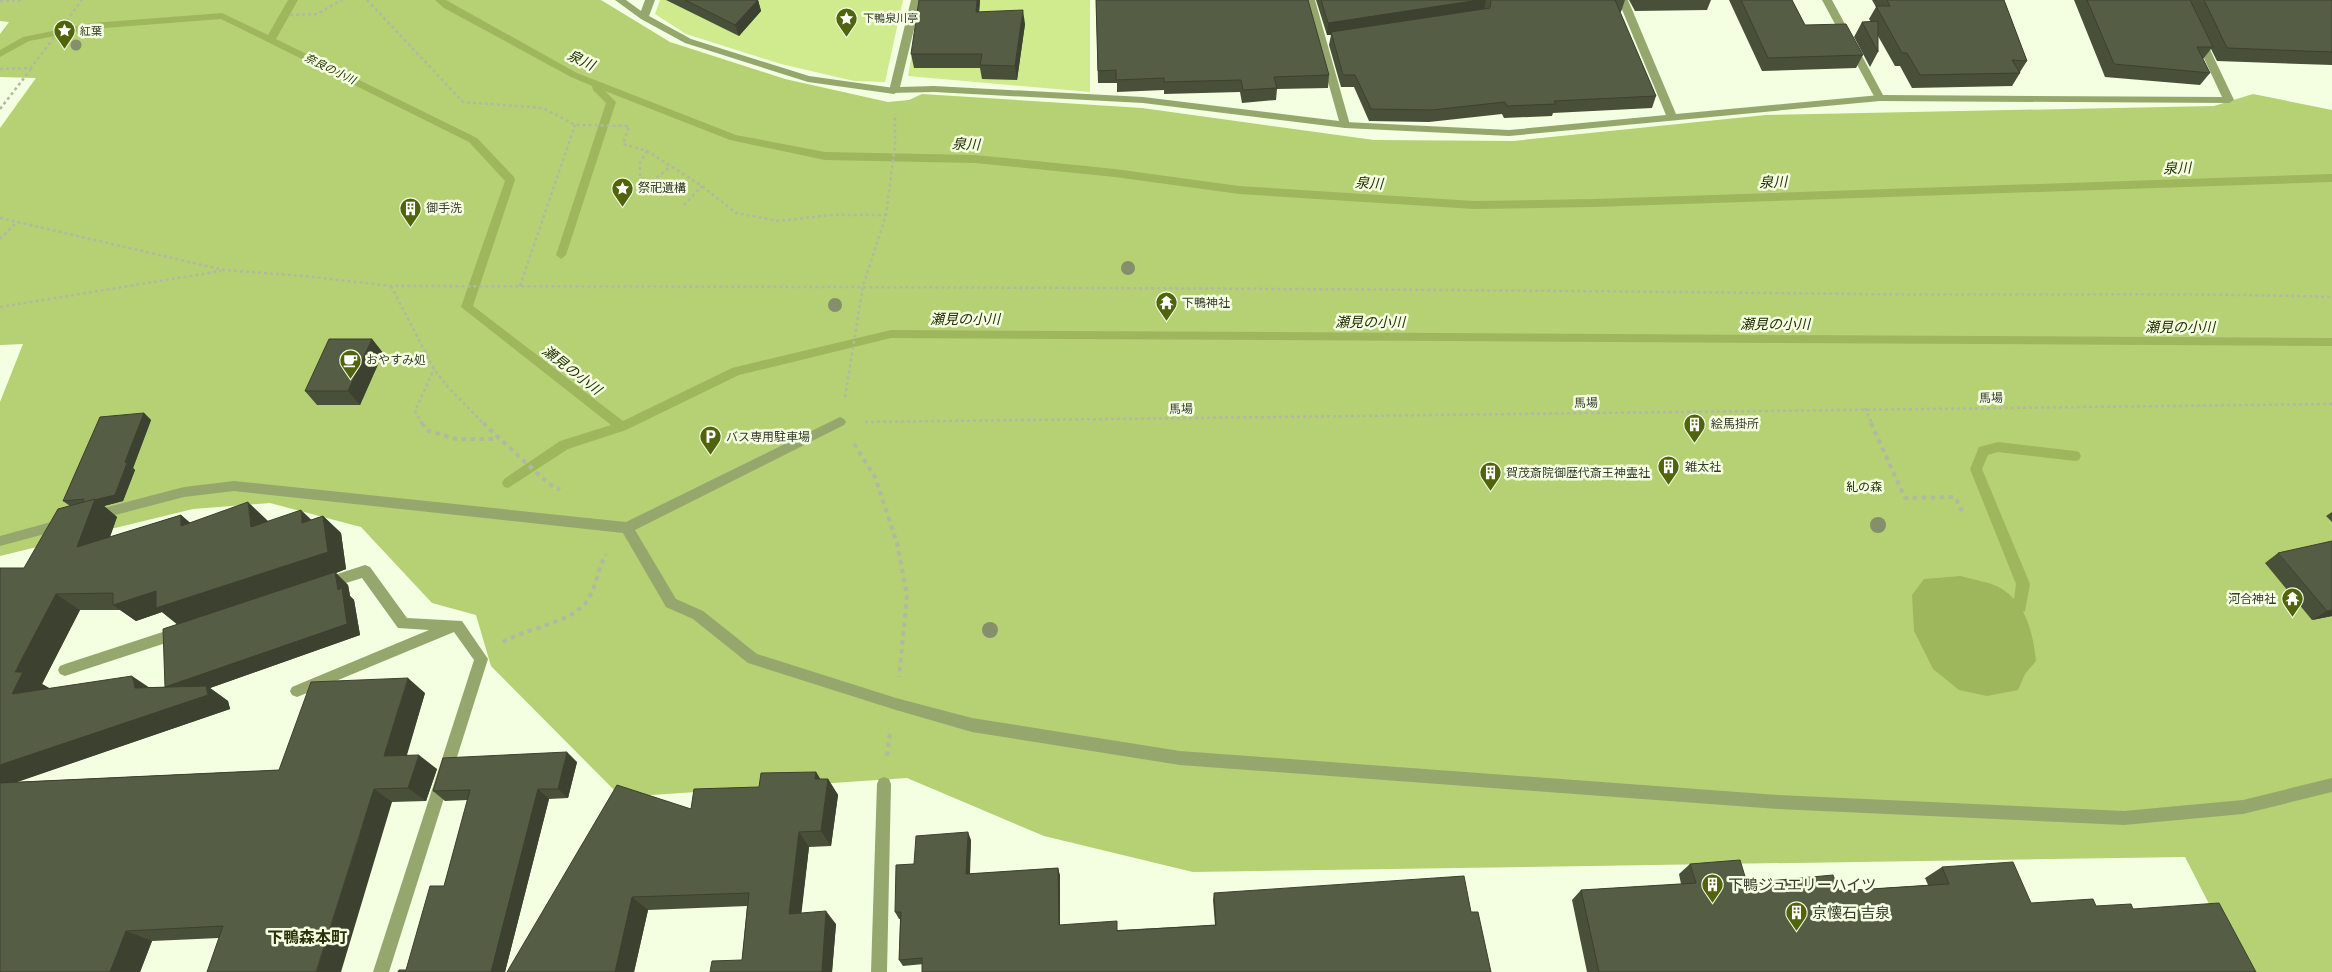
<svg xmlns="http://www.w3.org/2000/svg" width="2332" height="972" font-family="'Roboto Condensed','Noto Sans JP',sans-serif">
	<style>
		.green { fill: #d0ea8e }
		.forest { fill: #b6d074 }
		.water { fill: #9eb75c }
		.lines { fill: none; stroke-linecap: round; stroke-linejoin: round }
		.stream { fill: #9eb75c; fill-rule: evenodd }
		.path-far1 { stroke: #b2b9a2; stroke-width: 2.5; stroke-dasharray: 3 3; stroke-linecap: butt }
		.path { stroke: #b2b9a2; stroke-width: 4; stroke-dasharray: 4.5 4.5; stroke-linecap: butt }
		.service { fill: #95a76d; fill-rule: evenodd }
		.minor { fill: #95a76d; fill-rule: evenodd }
		.tree { fill: #858f6c }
		.wall { fill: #49503a; fill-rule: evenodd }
		.shaded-wall { fill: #3c4130 }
		.building { fill: #555d44; stroke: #3c4130 }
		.labels { text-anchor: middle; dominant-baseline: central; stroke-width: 5; stroke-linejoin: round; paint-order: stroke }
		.far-poi-label { font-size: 11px; fill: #36392e; stroke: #f4fee0; text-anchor: start }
		.far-water-label { font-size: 11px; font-style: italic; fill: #262f07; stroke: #f4fee0 }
		.poi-label { font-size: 12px; fill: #36392e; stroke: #f4fee0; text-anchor: start }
		.street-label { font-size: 12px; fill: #36392e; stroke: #f4fee0 }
		.park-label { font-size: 12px; fill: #2b350e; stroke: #f4fee0 }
		.water-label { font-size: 14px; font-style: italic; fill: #262f07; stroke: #f4fee0 }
		.near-poi-label { font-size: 15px; fill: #36392e; stroke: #f4fee0; text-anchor: start }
		.near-neighbourhood-label { font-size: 16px; font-weight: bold; fill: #28310a; stroke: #f4fee0 }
	</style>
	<rect width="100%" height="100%" fill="#f4fee0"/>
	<g class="green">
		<path d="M660 0H903L885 82 854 81 781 64 686 34 655 14Z"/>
		<path d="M922 0H1090V92L908 76Z"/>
	</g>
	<path class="forest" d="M0 0H601L670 42 785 79 888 102 909 100 922 94 1142 108 1374 140 1513 141 1766 115 2214 106 2253 94 2332 110V972H2244L2185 857 1193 872 1044 836 907 778 621 797 491 666 476 615 432 603 361 527 270 503 193 509 0 556V402L23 344 0 345V128L36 78 0 77V34L9 22 0 21Z"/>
	<path class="water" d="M1961 576C1974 580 1991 582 2002 589 2027 605 2033 634 2036 661L2025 674 2018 690 1987 696 1959 690 1933 669 1914 631 1912 595 1924 579Z"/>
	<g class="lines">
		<g class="stream">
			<path d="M288 0H298L276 39 477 138 514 177 515 180 473 306 623 421 732 368 891 330 2332 338V346L891 338 739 375 626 430 568 449 508 488 504 487 502 483 504 479 560 441 611 425 461 307 505 181 469 142 221 19 92 29 29 41 0 57V50L23 37 92 23 222 13 268 35Z"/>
			<path d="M435 0H446L577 73 736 135 825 152 975 155 1115 169 1239 186 1474 201 1593 199 2332 174V182L1593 207 1474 209 1239 194 1115 177 975 163 825 160 730 140 605 91 616 102 566 255 561 259 556 255 606 103 593 90 592 86 571 77 444 8Z"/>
			<path d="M1998 442 2075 451 2079 452 2081 456 2079 460 2075 461 1998 452 1988 455 1982 469 2030 584 2025 611 2020 613 2015 611 2013 607 2016 584 1970 469 1979 447Z"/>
		</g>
		<g class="path-far1">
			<path d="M367 0 463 102 543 108 575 125 629 126 623 144 647 151 702 186 736 213 779 221 830 215H886"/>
			<path d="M0 1 22 0"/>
			<path d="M290 15 317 14 342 0"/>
			<path d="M0 69 31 68 82 0"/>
			<path d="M0 109 31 69"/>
			<path d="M647 151 640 163V177L650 183 671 166"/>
			<path d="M684 205 702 186"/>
			<path d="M0 218 224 270 304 276 391 286C879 287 1366 288 1854 294 2013 296 2173 292 2332 297"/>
			<path d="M0 239 17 222"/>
			<path d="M391 286 434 369 447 386 484 424"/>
			<path d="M520 286 575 125"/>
			<path d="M0 307 221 271"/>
			<path d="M845 397 863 286 886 215 895 145V114"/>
			<path d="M1865 408 1872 424"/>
			<path d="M865 422 2332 404"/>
			<path d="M422 424 415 411 434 369"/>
		</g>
		<g class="path">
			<path d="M422 423 426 430 456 439H498"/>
			<path d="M483 423 549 484 560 490"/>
			<path d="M1871 423 1905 498 1955 497 1964 515"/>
			<path d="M854 444 875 477 897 543 907 595 899 677"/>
			<path d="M503 642C526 628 572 623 587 601 597 587 597 569 606 554"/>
			<path d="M887 756 890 732"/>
		</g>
		<g class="service">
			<path d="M615 0H626L641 11 645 0H655L649 16 691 39 809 76 894 88 899 91 894 94 808 82 685 43 641 19Z"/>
			<path d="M1618 0H1628L1676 114 1880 95 1885 98 1880 101 1509 136 1345 128 1340 125 1345 122 1509 130 1666 115Z"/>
			<path d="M840 417 844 419 846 422 844 425 635 530 676 599 703 611 757 654 896 698 972 718 1180 751 1778 795 2124 811 2243 800 2332 778V792L2243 814 2124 825 1778 809 1180 765 972 732 896 710 748 663 693 619 666 607 623 533 234 491 184 497 96 520 92 519 90 515 92 511 96 510 184 487 234 481 626 522Z"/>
			<path d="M62 519 67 520 68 524 67 528 0 546V536Z"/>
			<path d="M365 565 370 567 407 618 462 621 488 659 389 972H373L474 660 454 632 302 695 297 697 292 695 290 691 292 687 429 630 398 628 362 578 327 589 322 587 320 583 322 579Z"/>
			<path d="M178 627 183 629 185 633 183 637 178 639 65 676 60 674 58 670 60 666 65 664Z"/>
			<path d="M884 777 889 779 891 784 887 972H871L877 784 879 779Z"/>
		</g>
		<g class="minor">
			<path d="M911 0H921L900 87 934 86 1143 97 1339 121 1305 0H1315L1350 125 1345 128 1143 103 934 92 890 93 889 91Z"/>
			<path d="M1822 0H1832L1883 95 2222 97 2195 39 2200 36 2205 39 2234 100 2229 103 1880 101 1875 98Z"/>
		</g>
	</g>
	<g class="tree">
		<circle cx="76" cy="45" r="5.5"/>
		<circle cx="1128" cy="268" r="7"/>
		<circle cx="835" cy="305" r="7"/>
		<circle cx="1878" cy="525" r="8"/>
		<circle cx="990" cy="630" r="8"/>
	</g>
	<g class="wall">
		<path d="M666 0H758L761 11 739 36Z"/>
		<path d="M980 0 979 12 1025 24 1017 80 982 79 980 68H914L911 54Z"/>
		<path d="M1096 0 1329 75 1328 88 1277 89 1276 100 1242 103 1240 92 1164 94V90L1117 92V83H1098Z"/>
		<path d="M1316 0H1625L1621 12H1620L1656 96 1652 108 1553 113 1552 116 1504 118 1502 114 1429 122 1369 121 1354 87H1341L1329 45 1331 35H1327Z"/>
		<path d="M1629 0H1711L1707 10 1635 11Z"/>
		<path d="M1729 0H1792L1805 25 1863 55 1856 68 1762 71Z"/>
		<path d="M1872 0H2004L2027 61 2020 72V73L2012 86 1912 88 1900 66H1895L1878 36V52L1870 67 1854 37 1862 22H1871L1869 19 1876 7Z"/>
		<path d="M2074 0H2332V65L2217 61 2211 49 2203 59 2210 73 2200 85 2105 77Z"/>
		<path d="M372 339 383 353 360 405H317L305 391Z"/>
		<path d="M144 413 151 420 133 468 135 470 123 501 104 506 117 517 110 537 181 515 190 523 267 520 268 521 311 520 323 516 341 533 346 569 336 573 348 585 350 596 354 600 360 635 210 688 228 701 230 709 16 782 279 770 425 693 407 755 437 769 426 801 392 802 219 938 152 941 140 972H0L24 568 70 506 63 501ZM80 610H120L136 621 162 612 177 624 165 687 48 688H49L42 684Z"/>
		<path d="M2332 512V522L2326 516Z"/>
		<path d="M2278 553 2332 616 2312 620 2265 563Z"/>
		<path d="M577 762 568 798 549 799 505 972H398L406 970 444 886 468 800 445 801 433 791Z"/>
		<path d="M816 772 820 779H828L838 795 831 846 809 847 801 913 836 924 832 972H710L742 960 747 906 648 910 634 972H507L691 809 759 787Z"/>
		<path d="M971 840 970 874 1058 868 1060 876V925L1118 930 1215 925 1213 900 1214 893 1471 912 903 966 899 960 900 919H899L895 912 914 864Z"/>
		<path d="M1690 864 1747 883 1839 891 1928 885 1925 878 1942 867 2031 903 2133 909 2256 972H1587L1572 900 1581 890 1681 884 1679 874Z"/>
	</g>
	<g class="shaded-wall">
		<path d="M758 0 761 11 739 36 735 25Z"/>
		<path d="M977 0H980L978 26 976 12Z"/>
		<path d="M1479 0H1486L1484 11 1331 32V35H1327L1328 23Z"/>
		<path d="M1023 10 1025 24 1017 80 1015 66Z"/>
		<path d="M372 339 383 353 360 405 348 391Z"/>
		<path d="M144 413 151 420 133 468 135 470 123 501 104 506 117 517 100 564 77 547 81 504 125 462Z"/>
		<path d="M248 502 267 520 270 544 251 527Z"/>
		<path d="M301 510 319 527 302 523Z"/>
		<path d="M181 515 201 532 181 526Z"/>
		<path d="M323 516 341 533 346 569 336 573 348 585 350 596 354 600 360 635 210 688 228 701 230 709 0 788V765L165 687 178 625 162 612 136 621 113 605Z"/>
		<path d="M56 594 80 610 42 684 49 688 38 709 12 694 15 672Z"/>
		<path d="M2332 610V616L2312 620 2327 611Z"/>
		<path d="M132 676 156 692 135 688Z"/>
		<path d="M408 678 425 693 402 770 384 756Z"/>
		<path d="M567 752 577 762 568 798 558 789Z"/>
		<path d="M419 755 437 769 426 801 408 788Z"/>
		<path d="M816 772 826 788 815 779Z"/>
		<path d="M828 779 838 795 831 846 821 831Z"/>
		<path d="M374 789 392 802 341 972H316Z"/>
		<path d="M538 789 549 799 505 972H491Z"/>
		<path d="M799 832 809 847 800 926 789 914Z"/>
		<path d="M968 832 971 840 969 882 966 874Z"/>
		<path d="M1058 868 1060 876V932L1059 925Z"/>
		<path d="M632 897 648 910 634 972H615Z"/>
		<path d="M826 911 836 924 832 972H822Z"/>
		<path d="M126 931 152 941 140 972H110Z"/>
	</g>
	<g class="building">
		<path d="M685 0H758L735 25Z"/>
		<path d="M919 0H977L976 12 1023 10 1015 66 980 65 982 54H911Z"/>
		<path d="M1096 0H1308L1329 75 1274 77 1277 88 1243 90 1241 80 1164 82V78L1116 80V70L1098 71Z"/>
		<path d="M1321 0H1479L1328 23Z"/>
		<path d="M1490 0H1615L1656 96 1554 101 1556 104 1507 106 1505 102 1432 110 1371 109 1355 75H1343L1331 32 1490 8 1491 1Z"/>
		<path d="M1741 0H1792L1805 25 1846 24 1863 55 1768 58Z"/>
		<path d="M1887 0H2004L2027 61 2012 60 2020 73 1920 75 1907 53H1902L1876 6H1890Z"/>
		<path d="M2087 0H2190L2213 47H2197L2210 73 2114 64Z"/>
		<path d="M2204 0H2332V52L2227 48Z"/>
		<path d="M1878 21V52L1862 22Z"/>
		<path d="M329 339H372L348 391H305Z"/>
		<path d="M144 413 125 462 127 463 115 495 82 503 84 499 63 501 100 417Z"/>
		<path d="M95 499 77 547 181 515V526L248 502 251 527 301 510 302 523 323 516 328 552 156 608V591L113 605V593L56 594 15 672H23L12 694 132 676 135 688 206 686 208 695 0 765V568H24L58 509Z"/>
		<path d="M2332 541V610L2327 611 2278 553Z"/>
		<path d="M335 572 338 590 342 588 347 624 165 687 163 629Z"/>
		<path d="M408 678 384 756 419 755 408 788 374 789 316 972H207L223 926 126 931 110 972H0V783L279 770 311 682Z"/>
		<path d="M567 752 558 789H538L491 972H398L399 970H406L430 886H444L470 790 433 791 443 758Z"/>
		<path d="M816 772 815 779H828L821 831 799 832 789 914 826 911 822 972H710L712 961 742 960 749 893 632 897 615 972H507L617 785 691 809 694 789 759 787 761 773Z"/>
		<path d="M968 832 966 874 1058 868 1059 925 1117 921V931L1216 925 1214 893 1464 876 1471 912H1478L1491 972H922V958L899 960 901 912H895L896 865 914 864 916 836Z"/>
		<path d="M1740 860 1747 883 1833 875 1839 891 1949 884 1942 867 2013 862 2031 903 2093 899 2096 906 2131 904 2133 909 2219 903 2256 972H1599L1581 890 1696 883 1690 864Z"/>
	</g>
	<defs>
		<symbol id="sight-pin" viewBox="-11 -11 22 30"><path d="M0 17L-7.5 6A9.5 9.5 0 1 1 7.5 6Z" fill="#51630c" stroke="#f4fee0"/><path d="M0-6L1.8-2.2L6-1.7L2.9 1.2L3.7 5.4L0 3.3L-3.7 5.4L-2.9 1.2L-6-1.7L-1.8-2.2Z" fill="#fff"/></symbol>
		<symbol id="building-pin" viewBox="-11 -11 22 30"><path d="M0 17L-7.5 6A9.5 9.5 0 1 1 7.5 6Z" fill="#51630c" stroke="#f4fee0"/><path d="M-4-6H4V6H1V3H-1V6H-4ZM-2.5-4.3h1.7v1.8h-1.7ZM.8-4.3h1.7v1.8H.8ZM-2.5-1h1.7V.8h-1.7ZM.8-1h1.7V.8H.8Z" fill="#fff"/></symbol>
		<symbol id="temple-pin" viewBox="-11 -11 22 30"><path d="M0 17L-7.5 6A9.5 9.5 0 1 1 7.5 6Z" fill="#51630c" stroke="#f4fee0"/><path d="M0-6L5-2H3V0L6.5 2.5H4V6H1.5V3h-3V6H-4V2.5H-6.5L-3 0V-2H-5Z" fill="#fff"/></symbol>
		<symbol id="cafe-pin" viewBox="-11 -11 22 30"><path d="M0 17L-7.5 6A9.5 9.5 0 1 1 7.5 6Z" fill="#51630c" stroke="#f4fee0"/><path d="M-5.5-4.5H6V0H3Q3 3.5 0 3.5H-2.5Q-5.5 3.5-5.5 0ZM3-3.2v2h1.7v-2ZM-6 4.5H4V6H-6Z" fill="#fff"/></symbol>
		<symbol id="parking-pin" viewBox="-11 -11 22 30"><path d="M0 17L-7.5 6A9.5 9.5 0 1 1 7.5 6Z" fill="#51630c" stroke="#f4fee0"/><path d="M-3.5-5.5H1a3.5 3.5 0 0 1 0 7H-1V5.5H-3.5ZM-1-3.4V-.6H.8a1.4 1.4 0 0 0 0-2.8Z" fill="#fff"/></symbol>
	</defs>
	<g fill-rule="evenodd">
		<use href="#sight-pin" x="834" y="6" width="25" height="34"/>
		<use href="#sight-pin" x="52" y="18" width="25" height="34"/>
		<use href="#sight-pin" x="610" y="176" width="25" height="34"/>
		<use href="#building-pin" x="398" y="196" width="25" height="34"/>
		<use href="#temple-pin" x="1154" y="290" width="25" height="34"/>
		<use href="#cafe-pin" x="338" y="348" width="25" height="34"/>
		<use href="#building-pin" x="1682" y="412" width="25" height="34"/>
		<use href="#parking-pin" x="698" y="424" width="25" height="34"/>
		<use href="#building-pin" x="1656" y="454" width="25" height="34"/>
		<use href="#building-pin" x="1478" y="460" width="25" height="34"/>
		<use href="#temple-pin" x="2280" y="586" width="25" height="34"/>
		<use href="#building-pin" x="1700" y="872" width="25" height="34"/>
		<use href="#building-pin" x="1784" y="900" width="25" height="34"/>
	</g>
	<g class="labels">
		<g class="far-poi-label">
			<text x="863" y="18">下鴨泉川亭</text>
			<text x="80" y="31">紅葉</text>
		</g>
		<g class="far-water-label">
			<text transform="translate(330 69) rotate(26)">奈良の小川</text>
		</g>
		<g class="poi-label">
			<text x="638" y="188">祭祀遺構</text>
			<text x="426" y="208">御手洗</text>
			<text x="1182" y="303">下鴨神社</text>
			<text x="366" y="360">おやすみ処</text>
			<text x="1711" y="424">絵馬掛所</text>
			<text x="726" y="437">バス専用駐車場</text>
			<text x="1685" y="467">雑太社</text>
			<text x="1506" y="473">賀茂斎院御歴代斎王神霊社</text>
			<text x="2276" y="599" text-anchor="end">河合神社</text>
		</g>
		<g class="street-label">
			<text transform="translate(1991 398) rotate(-1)">馬場</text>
			<text transform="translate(1586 403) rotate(-1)">馬場</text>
			<text transform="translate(1181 409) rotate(-1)">馬場</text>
		</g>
		<g class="park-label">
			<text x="1864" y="487">糺の森</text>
		</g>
		<g class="water-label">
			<text transform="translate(581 60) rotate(25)">泉川</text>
			<text transform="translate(966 144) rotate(2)">泉川</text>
			<text transform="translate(2177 168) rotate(-2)">泉川</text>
			<text transform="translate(1773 182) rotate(-2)">泉川</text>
			<text transform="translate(1369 183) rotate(3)">泉川</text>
			<text x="965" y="319">瀬見の小川</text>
			<text x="1370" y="322">瀬見の小川</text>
			<text x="1775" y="324">瀬見の小川</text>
			<text x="2180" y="327">瀬見の小川</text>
			<text transform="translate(572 370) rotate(38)">瀬見の小川</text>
		</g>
		<g class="near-poi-label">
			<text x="1728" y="885">下鴨ジュエリーハイツ</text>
			<text x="1812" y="913">京懐石 吉泉</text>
		</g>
		<g class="near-neighbourhood-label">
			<text x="307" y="937">下鴨森本町</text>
		</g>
	</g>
</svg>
